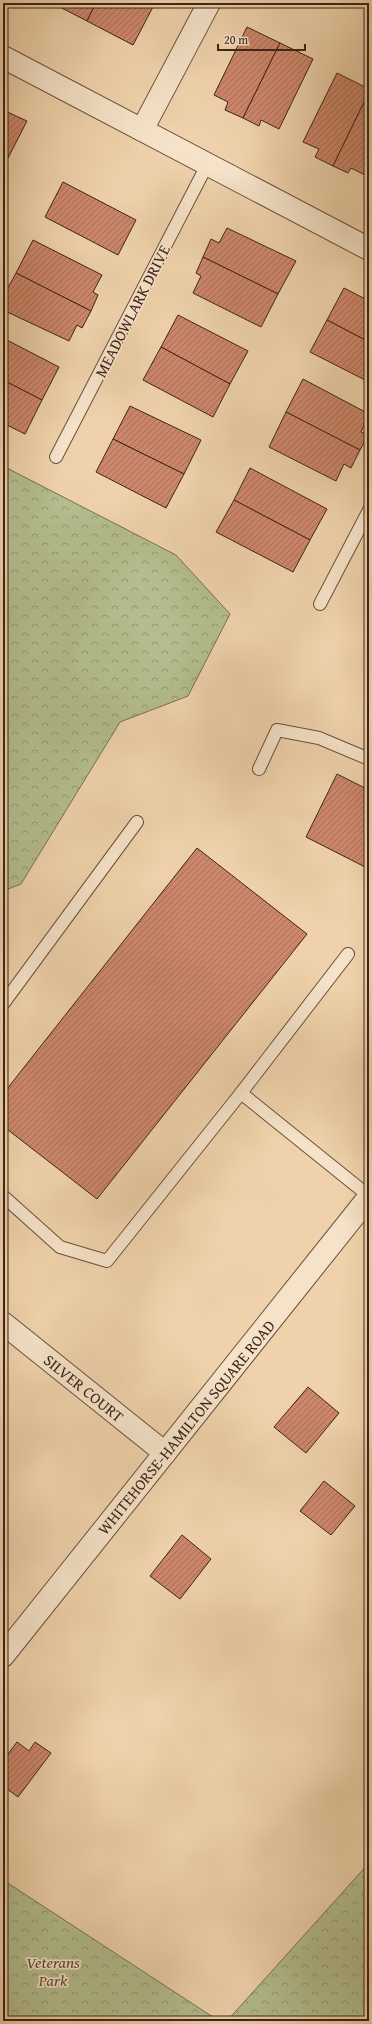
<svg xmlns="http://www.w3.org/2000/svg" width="372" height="2024" font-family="'Gentium Book Plus',serif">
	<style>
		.forest { fill: url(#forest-crowns); stroke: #787052 }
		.building { fill: url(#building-hatch); stroke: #3d2317 }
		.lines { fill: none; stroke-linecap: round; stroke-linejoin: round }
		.service-casing { stroke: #6a4f3c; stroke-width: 14 }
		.minor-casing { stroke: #6a4f3c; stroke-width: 24 }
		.tertiary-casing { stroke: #6a4f3c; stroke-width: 24 }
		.service { stroke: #f5e2c8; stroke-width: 12 }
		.minor { stroke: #f5e2c8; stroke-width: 22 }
		.tertiary { stroke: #f5e2c8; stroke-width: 22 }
		.labels { text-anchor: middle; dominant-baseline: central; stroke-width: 3.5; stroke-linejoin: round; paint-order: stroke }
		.street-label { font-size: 16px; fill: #3d2317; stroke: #f5e2c8 }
		.park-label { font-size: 16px; font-style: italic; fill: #5a4a34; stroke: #f5e2c8 }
	</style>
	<defs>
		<pattern id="forest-crowns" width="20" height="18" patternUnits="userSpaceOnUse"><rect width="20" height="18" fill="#b3bd8d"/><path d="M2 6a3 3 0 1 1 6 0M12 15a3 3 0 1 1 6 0" fill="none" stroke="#939972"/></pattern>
		<pattern id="building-hatch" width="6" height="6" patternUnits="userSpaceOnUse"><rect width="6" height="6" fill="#cd876b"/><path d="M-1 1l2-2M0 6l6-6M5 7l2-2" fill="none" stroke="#a86e57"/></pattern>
	</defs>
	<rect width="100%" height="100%" fill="#efd2ab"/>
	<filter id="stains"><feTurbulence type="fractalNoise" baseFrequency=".005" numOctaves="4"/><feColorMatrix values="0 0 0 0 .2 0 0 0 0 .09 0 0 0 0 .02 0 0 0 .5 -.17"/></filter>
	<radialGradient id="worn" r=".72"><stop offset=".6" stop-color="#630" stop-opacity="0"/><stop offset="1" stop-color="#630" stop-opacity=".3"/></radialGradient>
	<g class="forest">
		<path d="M3 466 176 555 230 614 188 696 120 722 21 884 3 891Z"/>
		<path d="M369 1863V2021H227Z"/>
		<path d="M3 1880 219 2021H3Z"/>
	</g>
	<g class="building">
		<path d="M52 3H96L87 21Z"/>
		<path d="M96 3H155L133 45 87 21Z"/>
		<path d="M247 27 280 43 243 118 225 110 228 102 214 95Z"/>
		<path d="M280 43 313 59 279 129 261 120 259 126 243 118Z"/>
		<path d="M337 73 369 89V92L333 166 315 157 319 149 303 142Z"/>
		<path d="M369 92V177L351 168 348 173 333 166Z"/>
		<path d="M3 110 27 121 9 156 3 153Z"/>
		<path d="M3 153 9 156 3 168Z"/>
		<path d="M63 182 136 220 118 255 45 217Z"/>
		<path d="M227 228 296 261 278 294 203 257 211 239 219 243Z"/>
		<path d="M33 240 102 275 93 292 98 295 91 311 16 273Z"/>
		<path d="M203 257 278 294 261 327 193 293 201 276 196 273Z"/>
		<path d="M16 273 91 311 82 328 77 325 69 341 3 310V297Z"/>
		<path d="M344 288 369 301V342L327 320Z"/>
		<path d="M178 315 248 351 230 384 161 347Z"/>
		<path d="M327 320 369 342V382L310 352Z"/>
		<path d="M3 338 59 367 42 400 3 380Z"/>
		<path d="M161 347 230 384 213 417 143 380Z"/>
		<path d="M303 379 369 414 361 432 368 435 360 450 286 412Z"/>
		<path d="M3 380 42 400 25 434 3 423Z"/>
		<path d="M130 406 201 440 184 474 113 439Z"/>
		<path d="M286 412 360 450 351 468 344 464 336 481 269 447Z"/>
		<path d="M113 439 184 474 166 508 96 472Z"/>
		<path d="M250 468 327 509 310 540 234 500Z"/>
		<path d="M234 500 310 540 293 572 216 532Z"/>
		<path d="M337 774 369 790V869L306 837Z"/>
		<path d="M197 848 307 934 97 1199 3 1126V1094Z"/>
		<path d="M308 1387 339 1413 306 1453 274 1427Z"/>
		<path d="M324 1481 355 1506 331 1535 300 1511Z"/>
		<path d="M182 1535 211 1559 180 1599 150 1576Z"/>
		<path d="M17 1742 29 1751 35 1742 51 1753 18 1797 3 1786V1761Z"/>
	</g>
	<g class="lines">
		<defs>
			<g id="service">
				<path d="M56 457 207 165"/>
				<path d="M320 604 369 510"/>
				<path d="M259 769 277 730 319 738 369 759"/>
				<path d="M3 1004 137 822"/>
				<path d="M241 1093 348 954"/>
				<path d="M3 1196 60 1247 107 1261 241 1093 369 1196"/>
			</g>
			<g id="minor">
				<path d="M3 57 369 249"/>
				<path d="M142 130 209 3"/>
				<path d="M3 1323 165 1453"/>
			</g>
			<path id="tertiary" d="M3 1656 369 1197"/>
		</defs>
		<use href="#service" class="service-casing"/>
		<use href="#minor" class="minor-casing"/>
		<use href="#tertiary" class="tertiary-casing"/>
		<use href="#service" class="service"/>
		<use href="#minor" class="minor"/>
		<use href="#tertiary" class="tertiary"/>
	</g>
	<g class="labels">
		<g class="street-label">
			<text transform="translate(132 311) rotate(-63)">MEADOWLARK DRIVE</text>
			<text transform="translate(84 1388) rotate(39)">SILVER COURT</text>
			<text transform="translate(186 1427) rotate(-51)">WHITEHORSE-HAMILTON SQUARE ROAD</text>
		</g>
		<g class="park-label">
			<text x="53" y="1962">Veterans<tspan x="53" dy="18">Park</tspan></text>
		</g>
	</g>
	<rect width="372" height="2024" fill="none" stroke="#efd2ab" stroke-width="16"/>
	<rect x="4" y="4" width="364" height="2016" fill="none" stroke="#3d2317" stroke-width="2"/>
	<rect x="8" y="8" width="356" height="2008" fill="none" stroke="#3d2317"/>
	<path d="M218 44v6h87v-6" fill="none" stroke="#3d2317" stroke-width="2"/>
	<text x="224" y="44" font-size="12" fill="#3d2317" stroke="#f5e2c8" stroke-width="3" paint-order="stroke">20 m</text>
	<rect width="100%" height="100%" filter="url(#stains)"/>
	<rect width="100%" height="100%" fill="url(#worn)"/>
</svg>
